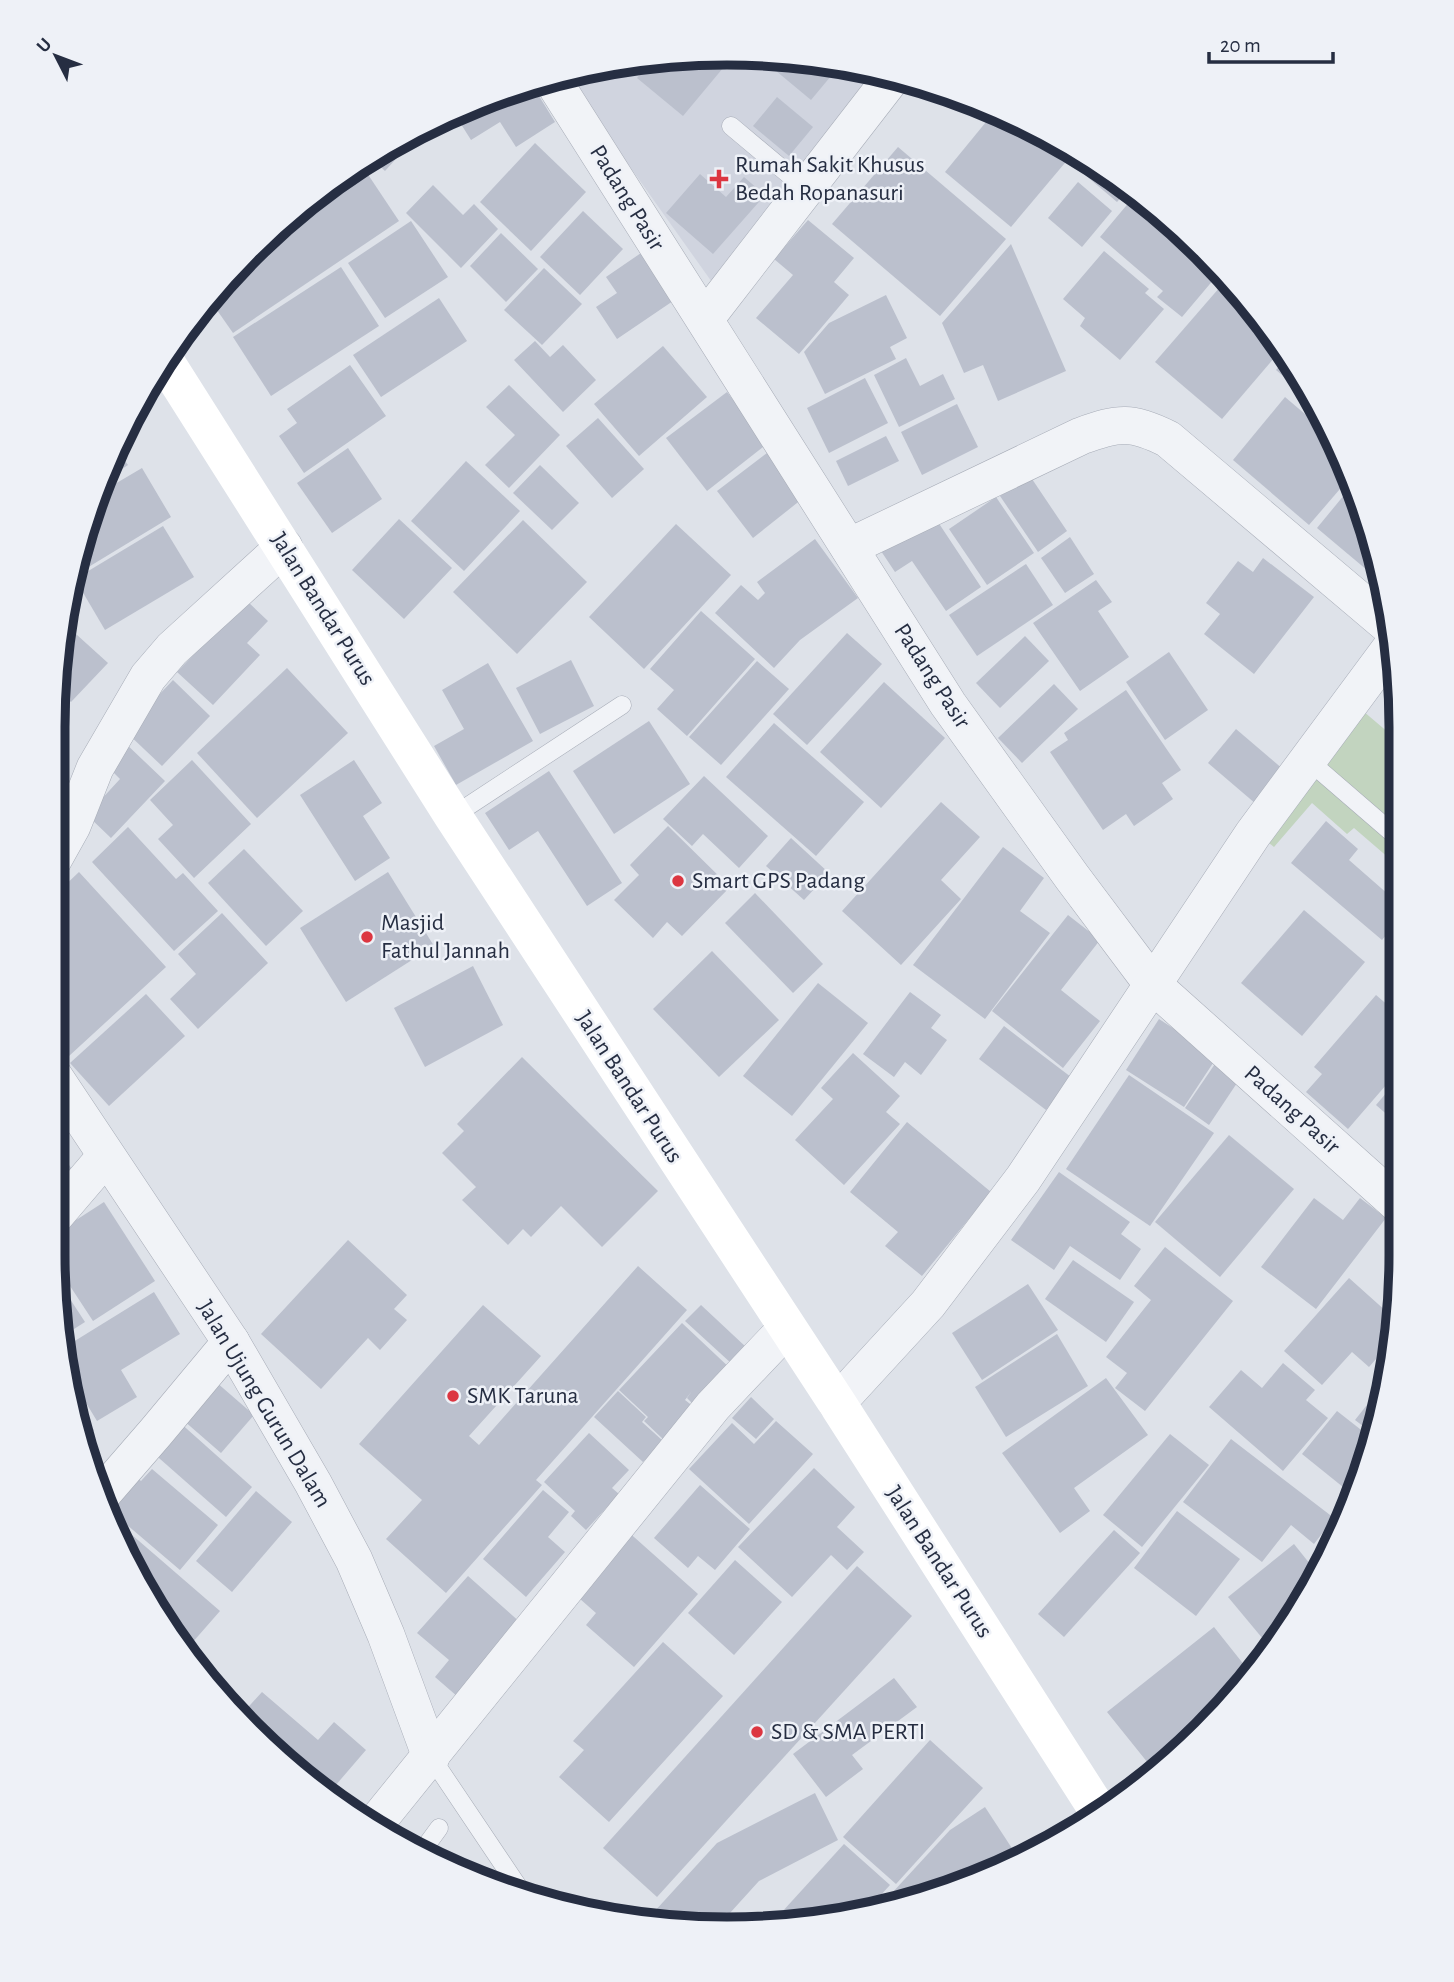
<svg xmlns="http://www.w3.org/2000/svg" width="1454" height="1982" font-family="'Alegreya Sans',sans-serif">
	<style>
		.built { fill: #d0d4df }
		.green { fill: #c2d4bf }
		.building { fill: #bbc0cd }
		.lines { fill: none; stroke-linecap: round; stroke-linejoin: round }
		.lane-casing { stroke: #a7acb7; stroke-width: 19 }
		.street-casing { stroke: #a7acb7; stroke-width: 38 }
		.lane { stroke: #f1f3f7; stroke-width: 18 }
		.street { stroke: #f1f3f7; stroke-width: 37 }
		.secondary { stroke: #fff; stroke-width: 38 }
		.poi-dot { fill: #dc3641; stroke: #eef1f7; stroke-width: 2.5 }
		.labels { text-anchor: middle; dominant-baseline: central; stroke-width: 5; stroke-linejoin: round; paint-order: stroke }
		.poi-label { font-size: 24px; fill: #262e42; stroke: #eef1f7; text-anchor: start }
		.street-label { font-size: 24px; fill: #262e42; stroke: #eef1f7 }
		.rim { fill: none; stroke: #262e42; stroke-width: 9 }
	</style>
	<rect width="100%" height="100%" fill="#dee2e9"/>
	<path class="built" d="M682 54 815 58 882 74 714 285 564 74Z"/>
	<path class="green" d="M1363 711 1396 739 1397 865 1354 828 1347 834 1312 803 1274 847 1258 834Z"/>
	<g class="building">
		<path d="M682 54 733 56 683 116 637 78 653 59Z"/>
		<path d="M758 56 815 58 841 64 811 100Z"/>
		<path d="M531 83 555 122 516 147 500 122 471 140 454 113Z"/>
		<path d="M777 97 813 127 789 156 753 126Z"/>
		<path d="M995 111 1064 143 1075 151 1011 227 945 172Z"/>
		<path d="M429 122 385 171 371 158 428 122Z"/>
		<path d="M535 143 586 192 531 251 480 202Z"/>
		<path d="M898 147 1006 239 940 316 832 224Z"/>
		<path d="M1079 153 1128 189 1117 202 1071 163Z"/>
		<path d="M361 164 399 221 233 333 212 303 316 192Z"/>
		<path d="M700 174 726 197 744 177 765 195 713 254 666 213Z"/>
		<path d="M1078 182 1112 211 1082 247 1048 218Z"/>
		<path d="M433 185 463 215 474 204 498 229 461 268 406 213Z"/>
		<path d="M1136 194 1171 220 1220 272 1182 317 1157 297 1163 291 1100 237Z"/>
		<path d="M583 211 623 249 580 295 540 257Z"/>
		<path d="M808 220 854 258 834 282 849 295 799 354 756 318 793 275 774 259Z"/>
		<path d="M411 221 448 277 385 318 348 263Z"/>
		<path d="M501 233 538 269 506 302 470 266Z"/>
		<path d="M1011 244 1066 371 998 401 983 365 964 373 942 323Z"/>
		<path d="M1104 251 1149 289 1145 293 1164 309 1120 360 1080 326 1085 318 1063 299Z"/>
		<path d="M641 253 673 301 617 339 596 307 617 293 606 277Z"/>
		<path d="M341 267 379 326 271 396 233 337Z"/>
		<path d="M544 268 582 304 542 345 504 310Z"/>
		<path d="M1220 287 1269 328 1281 350 1222 419 1155 362Z"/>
		<path d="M886 295 907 338 890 347 896 359 825 394 804 352 829 323Z"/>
		<path d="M439 298 467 341 381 397 353 355Z"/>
		<path d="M535 341 550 357 563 345 596 380 563 412 514 360Z"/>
		<path d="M663 346 707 397 639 456 594 404Z"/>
		<path d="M906 358 920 386 943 374 955 399 899 427 874 375Z"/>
		<path d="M1286 358 1309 397H1308L1276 370Z"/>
		<path d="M350 365 386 416 304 473 279 436 297 423 287 409Z"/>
		<path d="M865 378 888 423 829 453 807 408Z"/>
		<path d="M509 385 560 435 509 488 485 465 515 435 486 407Z"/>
		<path d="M727 392 767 444 707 491 666 438Z"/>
		<path d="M1285 397 1332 437 1350 469 1352 475 1309 525 1233 460Z"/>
		<path d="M957 404 978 447 922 475 901 432Z"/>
		<path d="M598 418 644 469 612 498 566 446Z"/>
		<path d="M886 436 899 461 848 486 836 461Z"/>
		<path d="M348 448 382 499 332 533 297 483Z"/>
		<path d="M767 453 802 499 753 538 717 491Z"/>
		<path d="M120 454 128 465 110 477Z"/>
		<path d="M466 461 520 511 464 571 411 521Z"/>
		<path d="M540 465 579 503 552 530 513 493Z"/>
		<path d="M142 468 171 517 72 577 75 553 80 542 91 535 87 528 103 491Z"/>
		<path d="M1030 476 1067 531 1038 552 1000 496Z"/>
		<path d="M1354 483 1380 581 1317 528Z"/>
		<path d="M996 497 1034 553 987 585 949 529Z"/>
		<path d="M932 513 981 587 946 611 912 561 895 572 879 548Z"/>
		<path d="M399 519 452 568 404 619 352 570Z"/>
		<path d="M523 520 587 582 517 654 453 592Z"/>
		<path d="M676 524 731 575 644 669 589 617Z"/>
		<path d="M163 526 194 577 105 630 75 579Z"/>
		<path d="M1070 537 1094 574 1065 593 1041 558Z"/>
		<path d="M815 539 858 598 800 640 774 668 715 613 741 585 758 600 765 593 757 582Z"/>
		<path d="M1263 558 1314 597 1254 674 1204 634 1220 614 1206 603 1238 561 1253 572Z"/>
		<path d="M1026 564 1053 605 977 656 949 615Z"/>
		<path d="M1096 580 1112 602 1098 611 1129 657 1080 691 1033 623Z"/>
		<path d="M246 600 268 621 247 643 260 655 213 705 177 672Z"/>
		<path d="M701 611 755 659 687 736 657 709 674 690 650 669Z"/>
		<path d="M66 625 108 663 71 702 57 689Z"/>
		<path d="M847 633 882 664 807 745 773 714Z"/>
		<path d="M1025 636 1049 661 1000 708 976 683Z"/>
		<path d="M1169 652 1208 710 1165 740 1126 682Z"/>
		<path d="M571 660 594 706 540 734 516 688Z"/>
		<path d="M757 661 789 689 721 765 689 737Z"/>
		<path d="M488 663 533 741 456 785 434 746 464 729 442 690Z"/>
		<path d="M287 668 348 733 257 818 197 753Z"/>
		<path d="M173 680 210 716 162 766 125 731Z"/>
		<path d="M884 682 945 738 881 808 820 752Z"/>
		<path d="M1054 684 1078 709 1022 763 998 738Z"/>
		<path d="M1126 690 1181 770 1162 783 1173 799 1134 826 1126 814 1103 830 1050 752 1068 740 1064 733Z"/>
		<path d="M57 695 70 707 53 727Z"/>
		<path d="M649 721 690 784 614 834 573 771Z"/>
		<path d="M774 723 864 802 816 856 726 777Z"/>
		<path d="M1236 729 1284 770 1256 804 1208 763Z"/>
		<path d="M123 741 165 781 111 838 87 815 120 779 103 762Z"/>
		<path d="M192 760 251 824 194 878 158 839 173 825 150 800Z"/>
		<path d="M354 760 382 803 363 816 390 858 355 881 300 795Z"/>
		<path d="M549 771 622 883 587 906 538 831 509 850 485 813Z"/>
		<path d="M704 776 768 836 739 868 703 834 692 846 663 819Z"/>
		<path d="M941 802 980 837 941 880 961 899 901 965 842 911Z"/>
		<path d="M1326 821 1358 849 1349 860 1397 902 1398 921 1382 940 1291 863Z"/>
		<path d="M668 826 730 887 682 936 667 922 653 938 614 900 639 875 630 865Z"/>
		<path d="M128 827 176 879 183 873 218 911 174 951 92 862Z"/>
		<path d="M791 838 829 873 804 900 766 866Z"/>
		<path d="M1003 847 1044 878 1020 911 1050 933 985 1019 913 965Z"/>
		<path d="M244 849 303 911 266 946 208 883Z"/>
		<path d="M79 872 166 967 69 1056 53 1038V1016L64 1006 53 993V889L57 893Z"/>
		<path d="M388 872 434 946 346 1002 300 928Z"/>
		<path d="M755 893 823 964 793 993 725 923Z"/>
		<path d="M1304 910 1365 962 1302 1036 1241 983Z"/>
		<path d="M222 913 268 963 198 1029 170 999 196 974 178 954Z"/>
		<path d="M1068 915 1100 940 1061 990 1100 1021 1063 1068 992 1011Z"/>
		<path d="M712 951 779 1020 719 1077 653 1009Z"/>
		<path d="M473 966 503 1025 425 1067 394 1008Z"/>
		<path d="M818 983 868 1023 792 1116 743 1076Z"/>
		<path d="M910 992 941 1015 931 1028 947 1040 921 1075 905 1062 894 1077 863 1054Z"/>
		<path d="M146 994 185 1036 109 1106 70 1063Z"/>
		<path d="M1376 995 1398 1014 1399 1070 1348 1129 1306 1092 1322 1074 1314 1067Z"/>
		<path d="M1159 1019 1217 1057 1184 1107 1126 1070Z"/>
		<path d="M1004 1026 1071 1077 1046 1110 979 1059Z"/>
		<path d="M853 1053 900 1096 886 1112 900 1124 844 1185 795 1140 833 1099 821 1088Z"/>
		<path d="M522 1057 658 1191 602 1247 561 1206 531 1237 523 1229 508 1245 462 1200 476 1187 442 1153 464 1131 457 1124Z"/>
		<path d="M1219 1058 1243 1074 1209 1125 1185 1108Z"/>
		<path d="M1129 1075 1214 1133 1150 1226 1066 1169Z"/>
		<path d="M1399 1078V1125L1376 1105Z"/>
		<path d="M907 1122 991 1192 922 1276 885 1246 898 1232 850 1192Z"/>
		<path d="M1229 1135 1294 1189 1220 1277 1155 1222Z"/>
		<path d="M53 1141 75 1174 53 1189Z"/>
		<path d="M1059 1172 1130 1222 1121 1234 1141 1249 1120 1280 1070 1246 1054 1270 1011 1240Z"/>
		<path d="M1314 1198 1343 1220 1360 1198 1386 1218 1316 1309 1261 1267Z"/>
		<path d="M104 1202 155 1281 93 1321 53 1260V1235Z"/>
		<path d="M348 1240 407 1295 394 1309 407 1320 380 1350 368 1338 321 1389 261 1334Z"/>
		<path d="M1165 1247 1233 1301 1145 1411 1115 1388 1127 1373 1106 1357 1151 1300 1134 1286Z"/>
		<path d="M1073 1260 1134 1302 1106 1342 1045 1299Z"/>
		<path d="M638 1266 687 1310 536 1480 542 1485 446 1593 386 1539 422 1500 359 1444 483 1305 541 1356 469 1436 479 1445Z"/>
		<path d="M55 1276 85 1322 63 1336Z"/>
		<path d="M1349 1278 1397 1321 1390 1358 1383 1351 1369 1367 1352 1352 1322 1385 1284 1351Z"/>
		<path d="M1028 1284 1058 1330 982 1380 952 1333Z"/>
		<path d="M154 1292 180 1334 121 1370 137 1397 97 1421 68 1373 65 1347Z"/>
		<path d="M701 1305 747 1348 732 1364 685 1321Z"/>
		<path d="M682 1323 733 1371 697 1408 687 1398 692 1391 685 1400 694 1407 664 1440 644 1421 648 1417 619 1390Z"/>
		<path d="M1057 1334 1088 1386 1006 1437 975 1387Z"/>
		<path d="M1283 1363 1315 1390 1306 1400 1328 1418 1283 1471 1209 1407 1241 1370 1262 1388Z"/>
		<path d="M1106 1378 1148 1435 1074 1488 1090 1511 1060 1533 1002 1453Z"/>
		<path d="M216 1382 254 1415 221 1453 183 1420Z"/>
		<path d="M618 1391 646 1417 642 1422 663 1441 643 1462 594 1417Z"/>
		<path d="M1378 1391 1384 1396 1376 1436 1355 1420Z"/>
		<path d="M751 1397 774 1419 756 1439 732 1418Z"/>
		<path d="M1337 1411 1374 1440 1369 1455 1343 1487 1302 1454Z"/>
		<path d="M73 1412 94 1430 82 1444 76 1430Z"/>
		<path d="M178 1421 252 1487 226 1517 151 1451Z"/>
		<path d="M776 1421 813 1454 749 1524 689 1469 732 1423 754 1444Z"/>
		<path d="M589 1433 629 1470 612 1488 619 1494 586 1530 571 1516 575 1511 544 1482Z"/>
		<path d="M1170 1434 1209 1465 1142 1547 1103 1515Z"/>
		<path d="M1231 1439 1334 1518 1314 1544 1291 1525 1262 1562 1183 1502Z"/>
		<path d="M814 1468 855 1507 837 1527 864 1552 847 1570 831 1555 792 1597 738 1547Z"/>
		<path d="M127 1469 141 1481 152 1469 218 1525 180 1570 113 1513 105 1495Z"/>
		<path d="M700 1485 750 1529 715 1570 698 1556 688 1568 654 1538Z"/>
		<path d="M543 1490 569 1512 548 1537 565 1552 526 1597 483 1559Z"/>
		<path d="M256 1491 292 1522 232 1592 196 1561Z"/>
		<path d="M1177 1511 1240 1559 1196 1616 1134 1568Z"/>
		<path d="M1345 1518 1332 1554 1324 1566 1312 1555Z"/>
		<path d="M117 1522 220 1611 185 1651 166 1629Z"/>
		<path d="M625 1529 698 1594 634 1667 586 1625 596 1613 571 1591Z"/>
		<path d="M1114 1530 1140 1553 1064 1637 1038 1614Z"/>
		<path d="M1294 1544 1318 1574 1274 1641 1268 1645 1228 1597Z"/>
		<path d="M735 1560 782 1602 734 1655 688 1613Z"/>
		<path d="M857 1566 912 1616 657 1897 603 1848Z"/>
		<path d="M468 1576 522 1624 458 1697 435 1677 449 1660 417 1633Z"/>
		<path d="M1214 1627 1245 1666 1271 1645 1234 1699 1156 1773 1107 1712Z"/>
		<path d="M663 1642 723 1696 609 1822 559 1777 584 1750 573 1741Z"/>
		<path d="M894 1678 917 1707 852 1755 863 1769 826 1797 793 1754Z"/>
		<path d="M262 1692 318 1740 334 1722 366 1750 329 1793 283 1762 241 1715Z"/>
		<path d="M930 1740 983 1788 896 1884 843 1837Z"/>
		<path d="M815 1793 838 1840 759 1881 720 1924H643L717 1843Z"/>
		<path d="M985 1807 1019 1859 985 1878 880 1906 950 1830Z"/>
		<path d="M844 1844 890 1885 868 1909 815 1924H771Z"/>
	</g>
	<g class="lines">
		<defs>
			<g id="lane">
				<path d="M731 126 805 188"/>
				<path d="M1309 761 1397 837"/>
				<path d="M453 816 622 705"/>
				<path d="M431 1757 519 1888"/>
				<path d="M420 1854 439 1828"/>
			</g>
			<g id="street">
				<path d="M550 76 948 704 1072 877 1153 985 1399 1205"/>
				<path d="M705 319 893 76"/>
				<path d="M849 547 1081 436C1119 422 1132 421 1168 439L1393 629"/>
				<path d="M53 860 72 826 95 768 148 677 172 649 284 547"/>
				<path d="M53 1075 231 1342 313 1483 354 1560 386 1635 431 1757"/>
				<path d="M53 1218 106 1156"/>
				<path d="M837 1403 928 1304 1023 1179 1253 834 1396 641"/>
				<path d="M104 1492 156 1432 231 1342"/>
				<path d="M375 1824 713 1406 787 1328"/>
			</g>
		</defs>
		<use href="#lane" class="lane-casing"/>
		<use href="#street" class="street-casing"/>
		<use href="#lane" class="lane"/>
		<use href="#street" class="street"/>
		<path class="secondary" d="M163 358 453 816 837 1403 1099 1812"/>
	</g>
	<g class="poi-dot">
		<path d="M715.5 168.5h7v7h7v7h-7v7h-7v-7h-7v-7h7z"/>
		<circle cx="678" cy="881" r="7"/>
		<circle cx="367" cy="937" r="7"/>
		<circle cx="453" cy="1396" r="7"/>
		<circle cx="757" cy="1732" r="7"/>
	</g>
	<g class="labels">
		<g class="poi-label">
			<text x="735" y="165">Rumah Sakit Khusus<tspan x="735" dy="28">Bedah Ropanasuri</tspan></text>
			<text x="692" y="881">Smart GPS Padang</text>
			<text x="381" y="923">Masjid<tspan x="381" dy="28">Fathul Jannah</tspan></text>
			<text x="467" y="1396">SMK Taruna</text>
			<text x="771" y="1732">SD &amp; SMA PERTI</text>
		</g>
		<g class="street-label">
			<text transform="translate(627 198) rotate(58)">Padang Pasir</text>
			<text transform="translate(323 609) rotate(58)">Jalan Bandar Purus</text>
			<text transform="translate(932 676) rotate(57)">Padang Pasir</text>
			<text transform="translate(629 1087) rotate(57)">Jalan Bandar Purus</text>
			<text transform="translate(1292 1110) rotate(42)">Padang Pasir</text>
			<text transform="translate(264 1404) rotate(59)">Jalan Ujung Gurun Dalam</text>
			<text transform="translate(939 1562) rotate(57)">Jalan Bandar Purus</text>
		</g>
	</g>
	<path d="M0 0H1454V1982H0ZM727 65H727A662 662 0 0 1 1389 727V1255A662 662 0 0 1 727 1917H727A662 662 0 0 1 65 1255V727A662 662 0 0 1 727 65Z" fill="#eef1f7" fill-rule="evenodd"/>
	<path class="rim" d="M727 65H727A662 662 0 0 1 1389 727V1255A662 662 0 0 1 727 1917H727A662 662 0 0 1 65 1255V727A662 662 0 0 1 727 65Z"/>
	<g transform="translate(56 56) rotate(312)" stroke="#eef1f7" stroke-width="5" paint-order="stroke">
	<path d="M0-5L12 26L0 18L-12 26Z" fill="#262e42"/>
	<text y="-10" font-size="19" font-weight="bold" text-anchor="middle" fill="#262e42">U</text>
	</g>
	<path d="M1209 52v10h124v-10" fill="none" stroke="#262e42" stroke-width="3.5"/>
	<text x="1220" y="52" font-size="21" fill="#262e42" stroke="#eef1f7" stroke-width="5" paint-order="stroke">20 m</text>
</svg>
